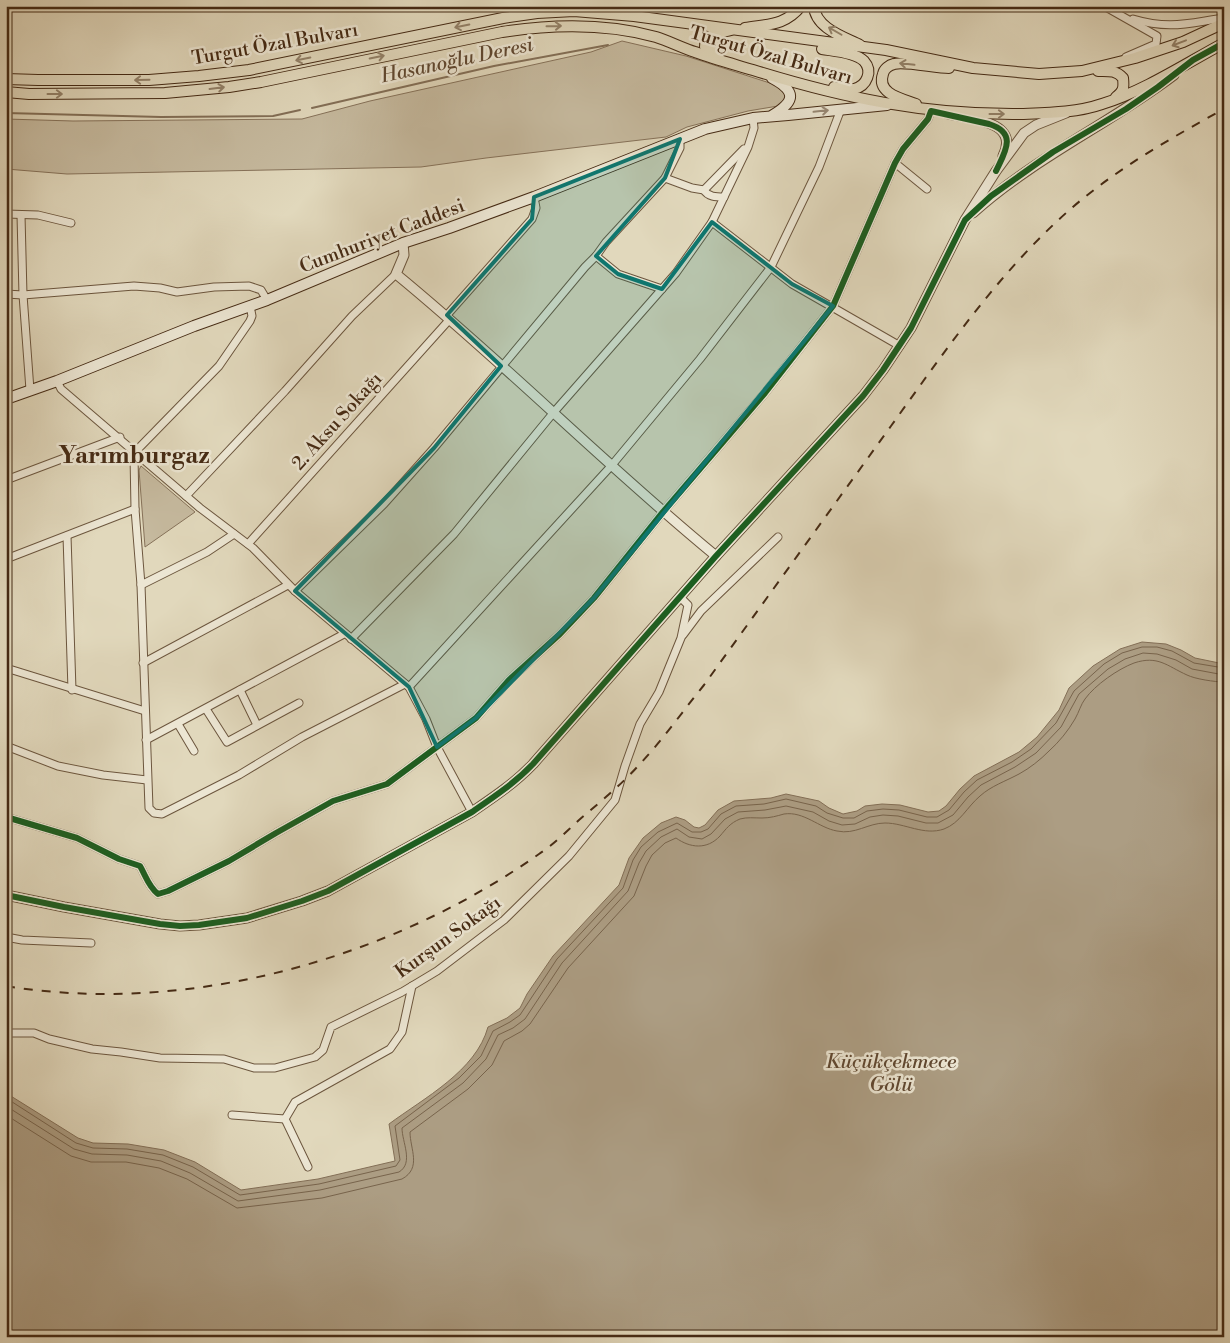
<svg xmlns="http://www.w3.org/2000/svg" width="1230" height="1343" font-family="'Libre Bodoni',serif">
	<style>
		.green { fill: #c6ba9f; stroke: #86725a }
		.water { fill: #ac9d83; stroke: #836f57 }
		.lines { fill: none; stroke-linecap: round; stroke-linejoin: round }
		.shore { stroke: #78644c; stroke-width: 1 }
		.stream { stroke: #836f57; stroke-width: 2 }
		.minor-casing { stroke: #6c563e; stroke-width: 9 }
		.tertiary-casing { stroke: #6c563e; stroke-width: 11 }
		.secondary-casing { stroke: #452a14; stroke-width: 12 }
		.primary-casing { stroke: #452a14; stroke-width: 12 }
		.minor { stroke: #ece6d3; stroke-width: 7 }
		.tertiary { stroke: #ece6d3; stroke-width: 9 }
		.secondary { stroke: #ece6d3; stroke-width: 10 }
		.primary { stroke: #e1d8bc; stroke-width: 10 }
		.rail { stroke: #452a14; stroke-width: 2; stroke-dasharray: 9 9; stroke-linecap: butt }
		.cycleway-casing { stroke: #ece6d3; stroke-width: 9 }
		.cycleway { stroke: #1b5e20; stroke-width: 6 }
		.oneway { stroke: #938168 }
		.oneway2 { stroke: #988874 }
		.marked { fill: #0f766e; fill-opacity: 0.2; stroke: #0f766e; stroke-width: 4; stroke-linejoin: round }
		.labels { text-anchor: middle; dominant-baseline: central; stroke-width: 5; stroke-linejoin: round; paint-order: stroke }
		.street-label { font-size: 19px; fill: #452a14; stroke: #ece6d3 }
		.water-label { font-size: 20px; font-style: italic; fill: #5f4730; stroke: #ece6d3 }
		.district-label { font-size: 24px; font-weight: bold; fill: #452a14; stroke: #ece6d3 }
	</style>
	<rect width="100%" height="100%" fill="#e1d8bc"/>
	<filter id="stains"><feTurbulence type="fractalNoise" baseFrequency=".004" numOctaves="4"/><feColorMatrix values="0 0 0 0 .2 0 0 0 0 .09 0 0 0 0 .02 0 0 0 .5 -.17"/></filter>
	<radialGradient id="worn" r=".72"><stop offset=".6" stop-color="#630" stop-opacity="0"/><stop offset="1" stop-color="#630" stop-opacity=".3"/></radialGradient>
	<g class="green">
		<path d="M622 41 686 56 776 85 788 98 778 106 748 111 687 127 666 137 486 158 421 167 67 174 6 169V119L73 121 302 119 370 101 591 52Z"/>
		<path d="M141 466 195 512 145 547 139 470Z"/>
	</g>
	<path class="water" d="M1142 642 1166 644 1181 650 1195 658 1224 664V1337H6V1093L78 1138 93 1143 128 1144 164 1150 195 1162 241 1190 318 1179 395 1161 389 1124C424 1098 476 1071 488 1027L507 1018 520 1008 527 994 553 956 619 885 629 858 643 838 661 823 676 817 685 820 694 827 699 828 705 825 718 810 734 801 771 798 786 794 819 801 829 808 843 814 857 811 865 806 882 804 900 805 928 812 939 811 946 806 960 789 974 776 1019 752 1037 737 1059 710 1069 688 1093 666 1120 649Z"/>
	<g class="lines">
		<g class="shore">
			<path d="M6 1098 76 1143 93 1148 127 1149 163 1155 193 1167 240 1195 319 1184 396 1166 400 1160 395 1126 459 1078 481 1056 493 1031 510 1022 520 1015 557 959 623 888 633 860 641 847 658 832 677 823 692 832H701L708 829 721 814 736 806 764 804 786 799 816 806 827 813 843 818H854L867 811 883 809 899 810 927 817H937L949 810 964 792 977 780 1012 762 1031 749 1056 723 1074 691 1104 664 1122 653 1142 647H1157L1172 651 1194 663 1224 668"/>
			<path d="M6 1106 74 1149 92 1154 127 1155 161 1161 190 1173 238 1201 320 1190 399 1172C414 1163 402 1142 402 1128L463 1083 486 1059 498 1035 513 1028 525 1019 562 963 628 891 639 863 646 851 661 837 677 829 689 837 702 839 711 834 725 819 738 812 765 810 786 806 813 812 829 821 842 825 855 824 870 817 883 815 898 816 926 823H938L953 815 968 797 981 785 1015 767 1036 753 1061 727 1079 694 1108 669 1125 659 1143 653 1157 654 1176 660 1192 669 1224 675"/>
			<path d="M6 1115 71 1156 91 1162H126L159 1168 187 1179 237 1208 322 1198 402 1179C422 1168 410 1149 410 1132L468 1089 492 1065 504 1041 522 1031 530 1024 568 968 634 896 646 866 652 855 665 843 676 838C690 848 707 850 720 836 726 829 730 823 740 819 747 817 754 818 762 818 770 818 777 816 784 814 804 811 819 828 837 831 855 835 868 823 885 823 905 823 924 836 944 829 960 823 967 807 980 796 991 786 1006 781 1019 774 1030 768 1040 760 1049 751 1059 742 1068 731 1075 719 1079 712 1081 704 1085 699 1095 685 1118 669 1134 663 1158 655 1167 666 1187 675 1195 679 1215 682 1224 682"/>
		</g>
		<g class="stream">
			<path d="M653 9 663 6"/>
			<path d="M312 108 494 66 608 45"/>
			<path d="M6 113 161 117 273 116 300 110"/>
		</g>
		<defs>
			<g id="minor">
				<path d="M1104 6 1157 36 1156 44 1126 57"/>
				<path d="M1133 19C1170 30 1188 23 1224 18"/>
				<path d="M895 163 927 189"/>
				<path d="M665 178 692 188 704 190"/>
				<path d="M724 197C716 197 708 197 704 190L744 149"/>
				<path d="M6 214 38 215 71 223"/>
				<path d="M21 215 23 295 30 390"/>
				<path d="M712 222 792 284 900 346"/>
				<path d="M596 256 618 274 662 289"/>
				<path d="M6 294 23 295 134 286 160 288 177 292 214 287 249 286 261 290 267 300"/>
				<path d="M250 306 252 316 250 321 219 366 135 452 134 455 135 509 141 585 149 808 154 813 162 814 239 775 302 737 405 684"/>
				<path d="M447 315 532 219 536 208 534 197"/>
				<path d="M57 381 61 389 200 508 253 548 295 591 409 687 426 719 437 747 472 812"/>
				<path d="M6 480 120 437"/>
				<path d="M186 496 285 391 352 316 396 274"/>
				<path d="M67 536 72 690"/>
				<path d="M248 544 450 319"/>
				<path d="M6 559 135 509"/>
				<path d="M141 585 207 552 234 534"/>
				<path d="M295 591 384 504 434 448 585 267 596 256 606 242 665 178 680 148V139"/>
				<path d="M683 635 701 611 778 537"/>
				<path d="M351 639 454 534 554 412 676 273 712 222 748 147 754 128 753 118"/>
				<path d="M143 663 288 585"/>
				<path d="M6 668 145 711"/>
				<path d="M409 687 612 465 700 359 771 267 819 167 841 109"/>
				<path d="M240 690 257 725"/>
				<path d="M206 709 227 742 299 703"/>
				<path d="M178 724 194 751"/>
				<path d="M146 740 344 634"/>
				<path d="M6 746 58 766 103 775 147 780"/>
				<path d="M6 817 77 838 119 859 140 866C146 876 148 886 158 894L168 891 229 861 276 833 333 801 387 784 476 718 509 680 560 634 594 598 663 512 765 393 833 306 895 163 903 149 928 119 931 111"/>
				<path d="M6 937 22 940 91 943"/>
				<path d="M6 1033H34L49 1039 92 1049 121 1052 160 1058 224 1059 254 1068H275L315 1057 323 1050 331 1027 402 992 437 971 504 920 569 856 615 800 625 766 640 724 659 692 681 638 688 605 680 597"/>
				<path d="M232 1115 285 1119"/>
				<path d="M308 1167 285 1119 295 1102 390 1049 402 1032 412 986"/>
			</g>
			<g id="tertiary">
				<path d="M948 114C971 119 1020 121 1003 156"/>
				<path d="M973 213C1034 158 1109 124 1174 75"/>
				<path d="M403 243 404 255 396 274C506 364 606 466 716 556"/>
				<path d="M6 895 64 907 160 924 180 926 199 925 247 918 302 901 328 891 472 812C494 797 515 783 533 764L716 556 863 396 883 370 911 328 965 220 996 171 1024 133 1036 125 1066 113"/>
			</g>
			<g id="secondary">
				<path d="M772 78C796 91 796 101 773 115"/>
				<path d="M6 399 57 381 194 326 267 300 403 243 449 228 534 197 705 129 753 118 788 115 887 105"/>
			</g>
			<g id="primary">
				<path d="M814 6C815 28 844 37 860 45"/>
				<path d="M745 28C768 24 785 26 801 6"/>
				<path d="M822 49C833 51 855 52 864 61 873 71 867 86 854 89 848 90 841 88 834 87"/>
				<path d="M718 55 705 47C704 33 720 33 731 30"/>
				<path d="M1098 71C1109 71 1116 70 1123 78 1124 87 1124 91 1116 97"/>
				<path d="M6 79 38 80H149L199 76 249 70 503 18 537 13 574 11 634 16 886 50 973 68 1039 74 1082 71 1135 58 1183 42 1224 23"/>
				<path d="M6 92 29 94 165 93 229 87 261 82 502 32C554 24 606 23 656 37 669 41 682 48 695 52 714 59 733 64 753 70 843 98 925 115 1020 114 1047 113 1076 113 1102 104 1144 91 1185 64 1224 43"/>
				<path d="M916 104C903 99 876 94 883 74 884 69 889 65 894 64 904 61 936 68 949 68"/>
			</g>
		</defs>
		<use href="#minor" class="minor-casing"/>
		<use href="#tertiary" class="tertiary-casing"/>
		<use href="#secondary" class="secondary-casing"/>
		<use href="#primary" class="primary-casing"/>
		<use href="#minor" class="minor"/>
		<use href="#tertiary" class="tertiary"/>
		<use href="#secondary" class="secondary"/>
		<use href="#primary" class="primary"/>
		<path class="rail" d="M6 986C188 1016 390 959 539 854 553 845 566 832 579 820 599 803 620 786 638 766 662 741 682 712 704 685 766 599 829 512 891 426 945 351 997 275 1066 213 1113 171 1169 139 1224 109"/>
		<defs>
			<g id="cycleway">
				<path d="M6 817 77 838 119 859 140 866C146 876 148 886 158 894L168 891 229 861 276 833 333 801 387 784 476 718 509 680 560 634 594 598 663 512 765 393 833 306 895 163 903 149 928 119 931 111 989 124C1018 133 1005 152 996 171"/>
				<path d="M6 895 64 907 160 924 180 926 199 925 247 918 302 901 328 891 472 812C494 797 515 783 533 764L716 556 863 396 883 370 911 328 965 220 991 196 1053 152 1126 109 1158 87 1193 60 1224 43"/>
			</g>
		</defs>
		<use href="#cycleway" class="cycleway-casing"/>
		<use href="#cycleway" class="cycleway"/>
	</g>
	<defs><path id="oneway-shaft" d="M-6 0H5M1.5-3L5.5 0L1.5 3" fill="none" stroke-width="1.6" stroke-linecap="round" stroke-linejoin="round" transform="scale(1.25)"/></defs>
	<g class="oneway">
		<use href="#oneway-shaft" transform="translate(462 26) rotate(168)"/>
		<use href="#oneway-shaft" transform="translate(554 26) rotate(-1)"/>
		<use href="#oneway-shaft" transform="translate(835 31) rotate(-150)"/>
		<use href="#oneway-shaft" transform="translate(1179 43) rotate(159)"/>
		<use href="#oneway-shaft" transform="translate(377 57) rotate(-12)"/>
		<use href="#oneway-shaft" transform="translate(303 59) rotate(168)"/>
		<use href="#oneway-shaft" transform="translate(907 64) rotate(-174)"/>
		<use href="#oneway-shaft" transform="translate(142 80) rotate(179)"/>
		<use href="#oneway-shaft" transform="translate(217 88) rotate(-7)"/>
		<use href="#oneway-shaft" transform="translate(55 94)"/>
		<use href="#oneway-shaft" transform="translate(997 114)"/>
	</g>
	<use class="oneway2" href="#oneway-shaft" transform="translate(821 111) rotate(-6)"/>
	<path class="marked" d="M680 139 665 178 596 256 618 274 662 289 712 222 792 284 833 306 594 598 476 718 437 747 409 687 295 591 434 448 501 366 447 315 532 219 534 197Z"/>
	<g class="labels">
		<g class="street-label">
			<text transform="translate(275 44) rotate(-10)">Turgut Özal Bulvarı</text>
			<text transform="translate(771 55) rotate(16)">Turgut Özal Bulvarı</text>
			<text transform="translate(382 236) rotate(-21)">Cumhuriyet Caddesi</text>
			<text transform="translate(337 421) rotate(-48)">2. Aksu Sokağı</text>
			<text transform="translate(448 937) rotate(-36)">Kurşun Sokağı</text>
		</g>
		<g class="water-label">
			<text transform="translate(457 61) rotate(-12)">Hasanoğlu Deresi</text>
			<text x="891" y="1062">Küçükçekmece<tspan x="891" dy="23">Gölü</tspan></text>
		</g>
		<g class="district-label">
			<text x="134" y="456">Yarımburgaz</text>
		</g>
	</g>
	<rect width="1230" height="1343" fill="none" stroke="#e1d8bc" stroke-width="25"/>
	<rect x="8" y="8" width="1215" height="1328" fill="none" stroke="#452a14" stroke-width="2.5"/>
	<rect x="12" y="12" width="1205" height="1318" fill="none" stroke="#452a14"/>
	<rect width="100%" height="100%" filter="url(#stains)"/>
	<rect width="100%" height="100%" fill="url(#worn)"/>
</svg>
